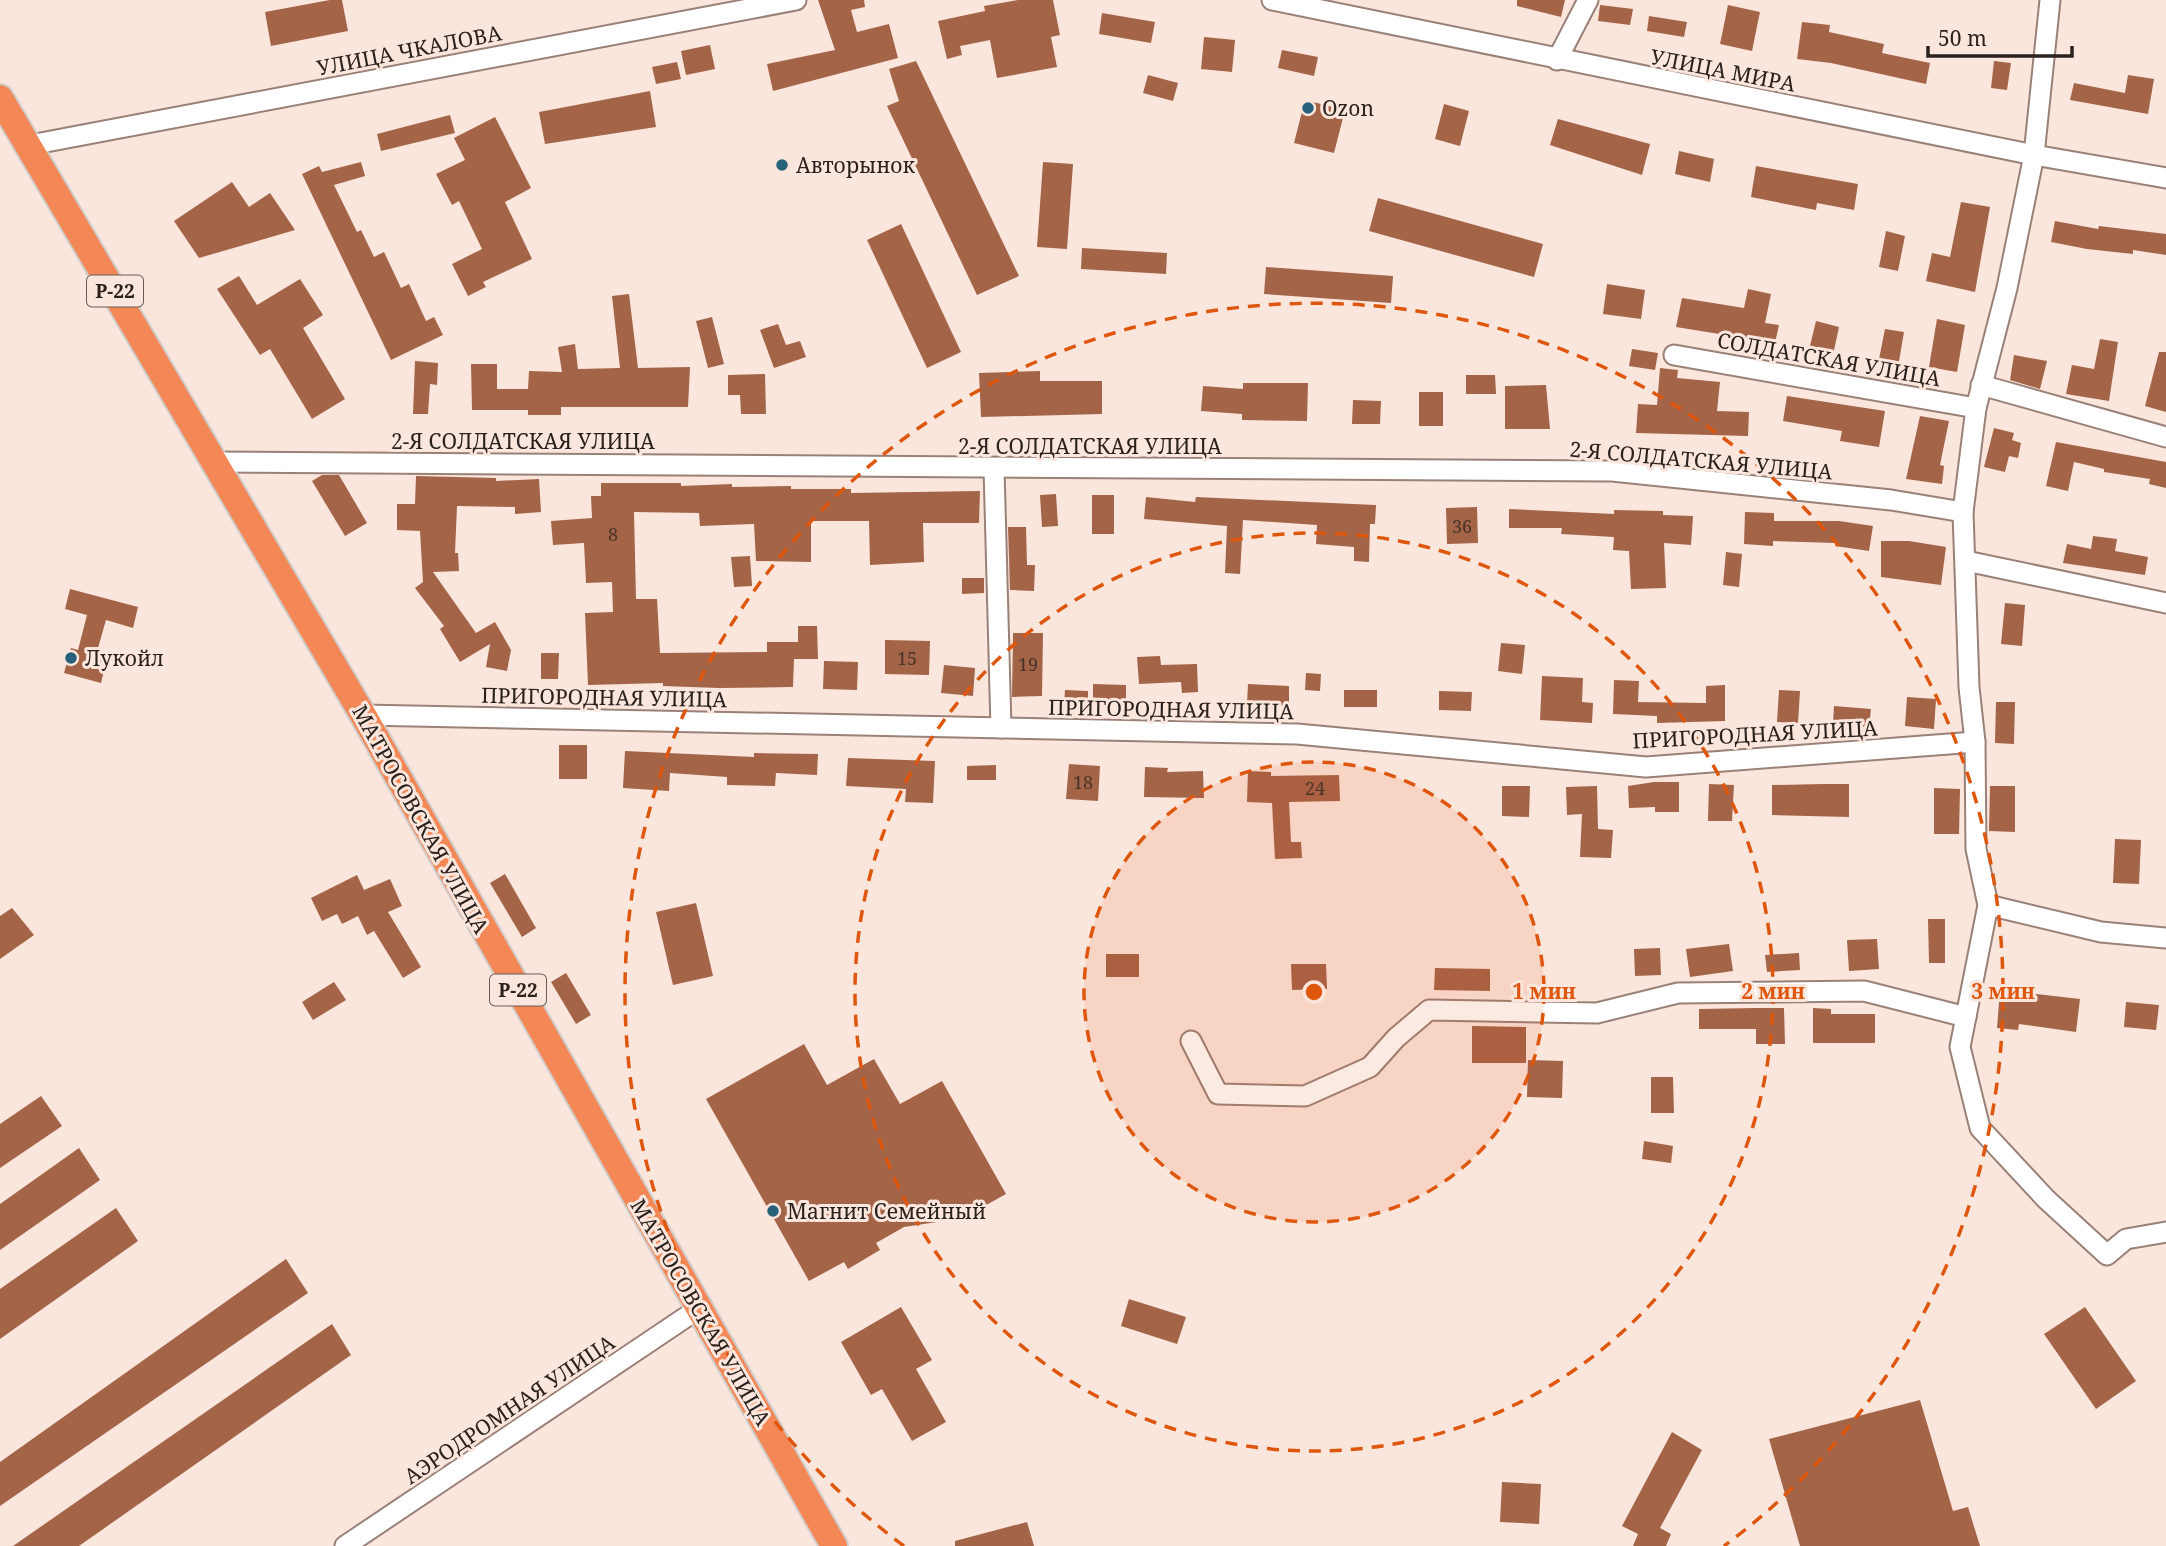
<svg xmlns="http://www.w3.org/2000/svg" width="2166" height="1546" font-family="'Noto Serif',serif">
	<style>
		.building { fill: #a46448 }
		.lines { fill: none; stroke-linecap: round; stroke-linejoin: round }
		.minor-casing { stroke: #998177; stroke-width: 23 }
		.highway-casing { stroke: #d0cecd; stroke-width: 30 }
		.minor { stroke: #fff; stroke-width: 19 }
		.highway { stroke: #f38856; stroke-width: 26 }
		.ring { fill: none; stroke: #df560d; stroke-width: 3.5; stroke-dasharray: 12 9 }
		.poi-dot { fill: #27617a; stroke: #fbe6dd; stroke-width: 2.5 }
		.labels { text-anchor: middle; dominant-baseline: central; stroke-width: 6; stroke-linejoin: round; paint-order: stroke }
		.number-label { font-size: 18px; fill: #493228 }
		.shield { fill: #fbe6dd; stroke: #695c57; stroke-width: 2 }
		.shield-label { font-size: 19px; font-weight: bold; fill: #2b211d }
		.street-label { font-size: 21px; fill: #2b211d; stroke: #fbe6dd }
		.poi-label { font-size: 21px; fill: #2b211d; stroke: #fbe6dd; text-anchor: start }
		.centre { fill: #df560d; stroke: #fbe6dd; stroke-width: 3.5 }
		.ring-label { font-size: 21px; text-anchor: middle; font-weight: bold; fill: #df560d; stroke: #fbe6dd; stroke-width: 6; stroke-linejoin: round; paint-order: stroke }
	</style>
	<rect width="100%" height="100%" fill="#fbe6dd"/>
	<g class="building">
		<path d="M330 0H342L348 31 271 46 265 12Z"/>
		<path d="M818 0H864L865 7 851 10 857 32 889 24 898 58 773 91 767 64 835 50Z"/>
		<path d="M1018 0H1053L1060 35 1051 37 1057 67 997 78 990 40 960 46 962 55 947 59 938 21 985 11 984 6Z"/>
		<path d="M1517 0H1565L1561 17 1517 6Z"/>
		<path d="M1600 5 1633 9 1630 25 1598 21Z"/>
		<path d="M1728 5 1760 12 1752 51 1720 44Z"/>
		<path d="M1102 13 1155 22 1151 43 1099 34Z"/>
		<path d="M1649 16 1687 22 1684 37 1647 31Z"/>
		<path d="M1802 22 1830 25 1829 32 1884 44 1882 53 1930 63 1926 84 1831 63 1797 59Z"/>
		<path d="M1204 37 1235 40 1232 72 1201 69Z"/>
		<path d="M710 45 715 69 686 75 681 51Z"/>
		<path d="M1282 50 1318 57 1314 76 1278 68Z"/>
		<path d="M916 61 1019 276 977 295 887 106 899 101 889 69Z"/>
		<path d="M1994 61 2011 63 2007 90 1991 88Z"/>
		<path d="M677 62 681 79 656 84 652 67Z"/>
		<path d="M1148 75 1178 83 1173 101 1143 93Z"/>
		<path d="M2128 75 2154 79 2148 114 2070 100 2074 83 2125 93Z"/>
		<path d="M650 91 656 127 545 144 539 112Z"/>
		<path d="M1305 100 1345 110 1334 153 1294 143Z"/>
		<path d="M1444 104 1469 111 1460 146 1435 139Z"/>
		<path d="M450 115 455 133 381 151 377 134Z"/>
		<path d="M495 117 531 188 505 202 532 259 483 282 486 287 468 296 452 264 482 249 459 201 452 205 436 174 465 160 454 138Z"/>
		<path d="M1558 119 1650 144 1642 175 1550 145Z"/>
		<path d="M1679 151 1714 159 1710 182 1675 174Z"/>
		<path d="M361 162 365 176 334 185 357 232 361 230 374 257 384 252 401 288 409 284 426 321 434 317 443 335 391 360 302 174 319 166 322 172Z"/>
		<path d="M1043 162 1073 164 1067 249 1037 247Z"/>
		<path d="M1756 166 1858 184 1854 210 1817 203 1816 210 1751 197Z"/>
		<path d="M232 182 249 207 270 193 295 230 199 258 174 221Z"/>
		<path d="M1378 198 1543 244 1534 277 1369 231Z"/>
		<path d="M1961 202 1990 207 1975 292 1926 281 1932 253 1950 257Z"/>
		<path d="M2055 221 2098 229 2099 226 2166 234V255L2133 250V254L2087 249 2051 242Z"/>
		<path d="M901 224 961 352 927 368 867 240Z"/>
		<path d="M1886 231 1905 236 1898 271 1879 267Z"/>
		<path d="M1082 248 1167 253 1166 274 1081 269Z"/>
		<path d="M1266 267 1393 276 1391 303 1264 294Z"/>
		<path d="M239 276 257 305 300 279 323 315 303 328 345 399 312 419 270 349 260 355 217 289Z"/>
		<path d="M1607 284 1645 290 1641 319 1603 314Z"/>
		<path d="M1748 289 1771 294 1765 323 1779 325 1775 343 1676 327 1682 298 1744 308Z"/>
		<path d="M629 294 638 368 690 367 688 407H561V415H528V410H472L471 364H497V389H528L529 371 562 372 558 347 575 344 578 369 620 368 612 296Z"/>
		<path d="M712 317 724 364 708 368 696 321Z"/>
		<path d="M1937 319 1965 325 1957 372 1929 367Z"/>
		<path d="M1816 321 1839 327 1833 355 1809 350Z"/>
		<path d="M778 324 786 345 800 341 806 357 774 368 760 330Z"/>
		<path d="M1885 329 1904 332 1898 367 1878 364Z"/>
		<path d="M2100 339 2118 342 2109 401 2066 394 2072 365 2094 369Z"/>
		<path d="M1632 349 1658 353 1655 370 1629 366Z"/>
		<path d="M2159 352H2166V412L2145 406Z"/>
		<path d="M2014 355 2047 361 2040 389 2010 380Z"/>
		<path d="M415 361 438 363 437 385 430 384 428 414H413Z"/>
		<path d="M1660 368 1678 370 1677 378 1720 382 1717 411 1749 412 1748 436 1636 433 1638 404 1657 405Z"/>
		<path d="M1040 371V381H1102V414L981 417 979 373Z"/>
		<path d="M765 374 766 414H741L740 395H728V375Z"/>
		<path d="M1466 375H1495L1496 394H1466Z"/>
		<path d="M1243 383H1308L1307 421 1242 420V414L1201 411 1203 386 1243 389Z"/>
		<path d="M1546 385 1550 429H1505V386Z"/>
		<rect x="1419" y="392" width="24" height="34"/>
		<path d="M1787 396 1885 411 1879 447 1840 441 1842 431 1783 421Z"/>
		<path d="M1353 400 1381 401 1380 424H1352Z"/>
		<path d="M1920 416 1949 421 1940 465 1944 466 1942 484 1906 479Z"/>
		<path d="M1994 428 2014 433 2012 440 2021 443 2018 458 2009 456 2005 472 1984 467Z"/>
		<path d="M2056 442 2166 462V488L2149 484 2150 479 2104 472V469L2074 462 2068 491 2046 486Z"/>
		<path d="M322 475H339L367 523 345 536 312 481Z"/>
		<path d="M416 476 496 478V481L539 479 541 512 515 514V507L457 506 455 553H458L459 571 433 572 476 633 495 622 511 650 507 671 486 667 490 644 460 662 440 629 444 626 415 588 423 582 420 531 397 530V504H415Z"/>
		<path d="M601 483H681V486L732 484V487L791 486V489H851V493L980 491 979 523H923L924 562 870 565 869 521H811V562L756 561 754 524 700 526 699 513 634 512 636 599H657L660 653 767 652V642H798V626H817L818 659H794L793 687 719 688 663 686V683L588 685 585 613 613 612 612 582 586 583 584 543 553 545 551 521 592 518 591 496H601Z"/>
		<path d="M1056 494 1058 526 1042 527 1040 495Z"/>
		<rect x="1092" y="495" width="22" height="39"/>
		<path d="M1146 497 1195 502 1196 497 1376 505 1375 524H1370L1369 562 1354 561V547L1316 544 1317 525 1243 520 1240 574 1225 573 1227 526 1144 519Z"/>
		<path d="M1477 507 1478 543 1447 544 1446 508Z"/>
		<path d="M1509 509 1614 514V510L1663 511V515L1693 516 1691 545 1664 543 1666 588 1631 589 1629 551 1613 550 1614 537 1561 534 1562 528H1509Z"/>
		<path d="M1745 512 1774 513V521H1839L1873 526 1869 551 1835 546 1836 543 1773 541V546L1744 544Z"/>
		<path d="M1008 527H1026L1027 565H1035L1034 591 1010 590Z"/>
		<path d="M2093 536 2117 539 2115 551 2148 557 2145 575 2063 563 2067 544 2091 549Z"/>
		<path d="M1881 541H1909L1946 547 1941 585 1881 577Z"/>
		<path d="M1726 552 1742 554 1739 587 1723 585Z"/>
		<path d="M750 556 752 586 734 587 731 557Z"/>
		<path d="M962 578H984V593L962 594Z"/>
		<path d="M70 589 138 607 133 628 106 620 96 655 107 658 101 683 64 673 71 648 78 650 87 615 65 609Z"/>
		<path d="M2005 603 2025 605 2022 646 2001 644Z"/>
		<path d="M1013 633H1043L1042 696 1012 697Z"/>
		<path d="M885 640 930 641 929 675 885 674Z"/>
		<path d="M1501 643 1525 645 1522 674 1498 671Z"/>
		<path d="M541 653H559L558 679H541Z"/>
		<path d="M1160 656 1161 665 1197 664 1198 692 1182 693 1181 682 1139 684 1137 657Z"/>
		<path d="M824 661 858 662 857 690 823 689Z"/>
		<path d="M944 665 975 668 973 696 941 693Z"/>
		<path d="M1306 673 1321 674 1320 691 1305 690Z"/>
		<path d="M1542 676 1583 678 1582 702 1593 703 1592 723 1540 720Z"/>
		<path d="M1614 680 1639 681 1638 702 1706 703V686L1725 685V721L1657 723V716L1613 714Z"/>
		<path d="M1093 684 1126 685V700H1093Z"/>
		<path d="M1248 684 1289 686V706L1247 704Z"/>
		<path d="M1065 690 1088 691V706L1064 705Z"/>
		<rect x="1344" y="690" width="33" height="17"/>
		<path d="M1779 690 1800 691 1798 723 1777 722Z"/>
		<path d="M1439 691 1472 692 1471 711 1439 710Z"/>
		<path d="M1907 697 1936 699 1934 729 1905 726Z"/>
		<path d="M1996 702H2015L2014 744 1995 743Z"/>
		<path d="M1834 706 1871 709 1869 727 1833 724Z"/>
		<rect x="559" y="745" width="28" height="34"/>
		<path d="M625 751 754 757V753L818 754 817 775 776 773 775 786 727 785V777L670 773 669 791 623 788Z"/>
		<path d="M848 758 935 761 933 803 905 802 906 789 846 786Z"/>
		<path d="M1069 764 1100 766 1098 801 1066 799Z"/>
		<path d="M996 765V780H967V766Z"/>
		<path d="M1145 767 1168 768 1167 772 1203 771 1204 798 1144 797Z"/>
		<path d="M1248 771 1271 772V776L1339 775 1340 801 1289 802 1291 842H1301L1302 858 1275 859 1272 803 1247 802Z"/>
		<path d="M1654 782H1679V812H1655V807L1629 808 1628 786Z"/>
		<path d="M1709 784 1734 785 1732 821H1708Z"/>
		<path d="M1823 784H1849V817L1772 815V785Z"/>
		<path d="M1502 786H1530L1529 817 1502 816Z"/>
		<path d="M1597 786 1598 829 1613 830 1611 858 1580 857 1582 814 1567 815 1566 787Z"/>
		<path d="M1990 786H2015V832L1989 831Z"/>
		<path d="M1934 788 1960 789 1959 834H1934Z"/>
		<path d="M2115 839 2141 840 2139 884 2113 883Z"/>
		<path d="M505 874 536 928 522 937 490 883Z"/>
		<path d="M357 875 364 890 390 879 402 906 388 912 421 967 403 978 374 931 367 935 358 916 342 924 337 914 322 921 311 898Z"/>
		<path d="M696 903 713 976 673 985 656 912Z"/>
		<path d="M12 908 34 935 0 959V916Z"/>
		<path d="M1928 919H1945V963H1929Z"/>
		<path d="M1877 939 1879 969 1849 971 1847 940Z"/>
		<path d="M1729 944 1733 971 1690 977 1686 949Z"/>
		<path d="M1660 948 1661 975 1635 976 1634 949Z"/>
		<path d="M1799 953 1800 970 1767 972 1765 955Z"/>
		<rect x="1106" y="954" width="33" height="23"/>
		<path d="M1291 964H1326L1327 989 1292 990Z"/>
		<path d="M1435 968 1490 969V991L1434 990Z"/>
		<path d="M566 973 591 1015 576 1024 551 982Z"/>
		<path d="M334 982 346 1000 313 1020 302 1002Z"/>
		<path d="M2000 990 2080 999 2076 1032 2019 1024 2018 1030 1997 1028Z"/>
		<path d="M2126 1002 2159 1005 2156 1030 2124 1027Z"/>
		<path d="M1756 1008H1784L1785 1044H1756V1029H1699V1009Z"/>
		<path d="M1813 1008 1831 1009V1014H1875V1043H1813Z"/>
		<path d="M1472 1026 1526 1027V1063H1472Z"/>
		<path d="M804 1044 827 1085 874 1059 900 1104 942 1081 1006 1194 963 1218 904 1227 876 1243 880 1250 848 1269 844 1262 809 1281 706 1099Z"/>
		<path d="M1528 1060 1563 1061 1562 1098 1527 1097Z"/>
		<path d="M1651 1077H1673L1674 1113H1651Z"/>
		<path d="M41 1096 62 1126 0 1168V1124Z"/>
		<path d="M1644 1141 1673 1146 1671 1163 1642 1159Z"/>
		<path d="M79 1148 100 1180 0 1250V1204Z"/>
		<path d="M116 1208 138 1241 0 1339V1289Z"/>
		<path d="M286 1259 308 1293 0 1506V1462Z"/>
		<path d="M1129 1299 1186 1317 1177 1344 1121 1326Z"/>
		<path d="M901 1307 932 1360 916 1369 946 1422 912 1441 882 1389 871 1395 841 1342Z"/>
		<path d="M2085 1307 2136 1381 2096 1409 2044 1334Z"/>
		<path d="M332 1324 351 1355 79 1546H13Z"/>
		<path d="M1920 1400 1953 1511 1968 1507 1980 1546H1800L1769 1439Z"/>
		<path d="M1672 1432 1702 1450 1660 1528 1671 1534 1666 1546H1633L1638 1534 1622 1526Z"/>
		<path d="M1502 1482 1541 1484 1539 1524 1500 1522Z"/>
		<path d="M1027 1522 1034 1546H955V1541Z"/>
	</g>
	<g class="lines">
		<defs>
			<g id="minor">
				<path d="M1272 0 2034 155 2166 178"/>
				<path d="M2050 0 2034 155 2007 288 1976 408 1963 512 1969 687 1975 742 1976 849 1988 905 1960 1047 1980 1128 2046 1199 2107 1255 2126 1239 2166 1232"/>
				<path d="M1557 60 1588 0"/>
				<path d="M30 145 796 0"/>
				<path d="M1674 355 1976 408"/>
				<path d="M1981 385 2166 437"/>
				<path d="M215 462 1612 471 1891 500 1963 512"/>
				<path d="M994 468 1001 728"/>
				<path d="M1966 561 2166 603"/>
				<path d="M363 715 1297 734 1646 767 1975 742"/>
				<path d="M1988 905 2101 932 2166 938"/>
				<path d="M1191 1041 1218 1094 1305 1096 1370 1067 1396 1038 1429 1010 1597 1013 1678 993 1864 991 1966 1017"/>
				<path d="M345 1546 698 1309"/>
			</g>
			<path id="highway" d="M0 98 363 715 834 1546"/>
		</defs>
		<use href="#minor" class="minor-casing"/>
		<use href="#highway" class="highway-casing"/>
		<use href="#minor" class="minor"/>
		<use href="#highway" class="highway"/>
	</g>
	<circle cx="1314" cy="992" r="230" fill="#df560d" fill-opacity=".12"/>
	<g class="ring">
		<circle cx="1314" cy="992" r="230"/>
		<circle cx="1314" cy="992" r="459"/>
		<path d="M904 1546A689 689 0 1 1 1724 1546"/>
	</g>
	<g class="poi-dot">
		<circle cx="1308" cy="108" r="7"/>
		<circle cx="782" cy="165" r="7"/>
		<circle cx="71" cy="658" r="7"/>
		<circle cx="773" cy="1211" r="7"/>
	</g>
	<g class="labels">
		<g class="number-label">
			<text x="1462" y="526">36</text>
			<text x="613" y="534">8</text>
			<text x="907" y="658">15</text>
			<text x="1028" y="664">19</text>
			<text x="1083" y="782">18</text>
			<text x="1315" y="788">24</text>
		</g>
		<g class="shield">
			<rect x="87" y="275.5" width="56" height="31" rx="5"/>
			<rect x="490" y="974.5" width="56" height="31" rx="5"/>
		</g>
		<g class="shield-label">
			<text x="115" y="291">Р-22</text>
			<text x="518" y="990">Р-22</text>
		</g>
		<g class="street-label">
			<text transform="translate(409 50) rotate(-11)">УЛИЦА ЧКАЛОВА</text>
			<text transform="translate(1723 70) rotate(11)">УЛИЦА МИРА</text>
			<text transform="translate(1829 359) rotate(10)">СОЛДАТСКАЯ УЛИЦА</text>
			<text x="523" y="441">2-Я СОЛДАТСКАЯ УЛИЦА</text>
			<text x="1090" y="446">2-Я СОЛДАТСКАЯ УЛИЦА</text>
			<text transform="translate(1701 460) rotate(5)">2-Я СОЛДАТСКАЯ УЛИЦА</text>
			<text transform="translate(604 697) rotate(1)">ПРИГОРОДНАЯ УЛИЦА</text>
			<text transform="translate(1171 709) rotate(1)">ПРИГОРОДНАЯ УЛИЦА</text>
			<text transform="translate(1755 734) rotate(-3)">ПРИГОРОДНАЯ УЛИЦА</text>
			<text transform="translate(421 819) rotate(61)">МАТРОСОВСКАЯ УЛИЦА</text>
			<text transform="translate(701 1312) rotate(60)">МАТРОСОВСКАЯ УЛИЦА</text>
			<text transform="translate(509 1409) rotate(-34)">АЭРОДРОМНАЯ УЛИЦА</text>
		</g>
		<g class="poi-label">
			<text x="1322" y="108">Ozon</text>
			<text x="796" y="165">Авторынок</text>
			<text x="85" y="658">Лукойл</text>
			<text x="787" y="1211">Магнит Семейный</text>
		</g>
	</g>
	<circle cx="1314" cy="992" r="10" class="centre"/>
	<g class="ring-label">
		<text x="1544" y="999">1 мин</text>
		<text x="1773" y="999">2 мин</text>
		<text x="2003" y="999">3 мин</text>
	</g>
	<path d="M1928 46v10h144v-10" fill="none" stroke="#2b211d" stroke-width="3.5"/>
	<text x="1938" y="46" font-size="21" fill="#2b211d" stroke="#fbe6dd" stroke-width="5" paint-order="stroke">50 m</text>
</svg>
